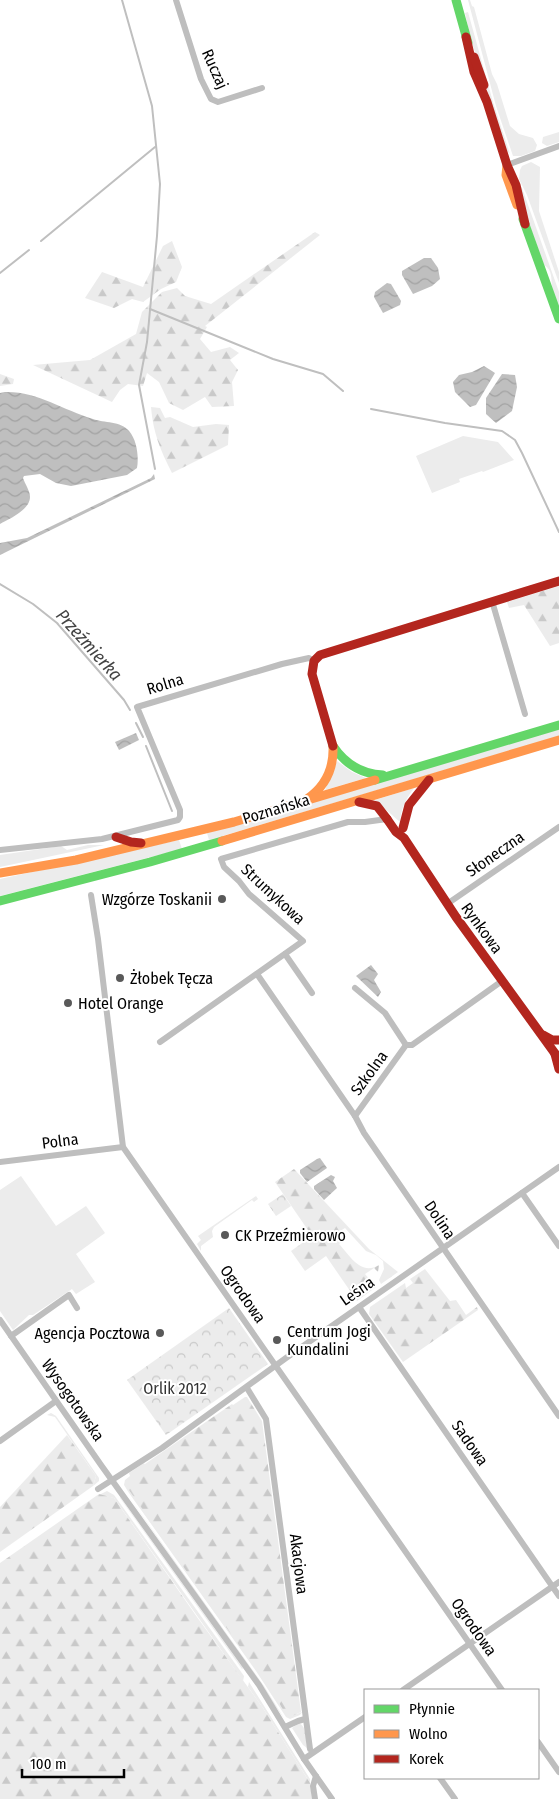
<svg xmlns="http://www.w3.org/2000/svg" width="559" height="1799" font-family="'Fira Sans Condensed',sans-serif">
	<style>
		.grass { fill: #ececec }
		.forest { fill: url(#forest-firs) }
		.park { fill: url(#park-crowns) }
		.water { fill: url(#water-waves) }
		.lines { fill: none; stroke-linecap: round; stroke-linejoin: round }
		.stream { stroke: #bfbfbf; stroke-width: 2 }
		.street { stroke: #bebebe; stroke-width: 6 }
		.fast { stroke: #63d668; stroke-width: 9 }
		.slow { stroke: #ff974d; stroke-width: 9 }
		.jam { stroke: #b3261e; stroke-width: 9 }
		.poi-dot { fill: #595959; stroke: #fff; stroke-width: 2 }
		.labels { text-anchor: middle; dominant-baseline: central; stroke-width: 4; stroke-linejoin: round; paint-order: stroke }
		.street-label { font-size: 16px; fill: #000; stroke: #fff }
		.poi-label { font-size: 16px; fill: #000; stroke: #fff; text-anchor: start }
		.park-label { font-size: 16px; fill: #333; stroke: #fff }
		.water-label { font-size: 18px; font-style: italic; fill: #444; stroke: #fff }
	</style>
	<defs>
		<pattern id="forest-firs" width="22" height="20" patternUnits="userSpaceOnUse" patternTransform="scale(1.25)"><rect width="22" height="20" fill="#ececec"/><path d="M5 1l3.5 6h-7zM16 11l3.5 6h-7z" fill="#c9c9c9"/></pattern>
		<pattern id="park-crowns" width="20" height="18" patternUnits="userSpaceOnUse" patternTransform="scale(1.25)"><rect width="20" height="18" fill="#ececec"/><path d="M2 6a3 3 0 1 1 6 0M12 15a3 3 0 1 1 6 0" fill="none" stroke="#c9c9c9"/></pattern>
		<pattern id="water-waves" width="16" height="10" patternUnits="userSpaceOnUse" patternTransform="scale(1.25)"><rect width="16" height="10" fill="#bfbfbf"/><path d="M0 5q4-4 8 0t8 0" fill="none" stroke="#a2a2a2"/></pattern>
	</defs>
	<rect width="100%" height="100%" fill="#fff"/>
	<g class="grass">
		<path d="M468 0H470L472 6 474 7 492 74 497 84 510 126 519 134 533 138 537 145 535 151 521 156H513L496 106Z"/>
		<path d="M468 12 493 102 510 154 507 151 471 40 465 13Z"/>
		<path d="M559 132V142L547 146 542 143 543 137Z"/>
		<path d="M531 162 540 167 539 211 559 272V283L527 195 519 179 520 170 522 166Z"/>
		<path d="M517 182 522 188 559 292V308C557 301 553 294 552 287 551 280 553 270 544 265L530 226Z"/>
		<path d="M463 436 498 442 514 460 483 472 482 471 459 479 460 482 432 493 416 456Z"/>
		<path d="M559 729V736L209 840 207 833Z"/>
		<path d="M337 761 352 772 366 778 325 790Z"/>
		<path d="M414 788C406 799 401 808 400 822L375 800Z"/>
		<path d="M179 840 182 849 0 896V879Z"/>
		<path d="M88 845H104L0 867V855L61 846 67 850Z"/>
		<path d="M21 1176 56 1226 86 1206 105 1233 76 1254 95 1282 76 1294 72 1289 33 1315H29L13 1330 0 1311V1190Z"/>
		<path d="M256 1196 258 1199 254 1202 252 1200 214 1227 212 1231 213 1237 201 1246V1251L197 1244 201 1240 198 1236Z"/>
		<path d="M51 1413 56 1416 99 1478V1481L93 1486 96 1476 55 1417 47 1415Z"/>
		<path d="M144 1463 288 1717 302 1712 300 1715 290 1719 286 1717 256 1671 129 1493 124 1485 125 1480 130 1476 129 1473Z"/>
		<path d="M107 1491 114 1495 244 1676 243 1681 114 1498 99 1495Z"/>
		<path d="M126 1493 264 1686 285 1720Z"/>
		<path d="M120 1497 243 1668 242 1669 120 1498Z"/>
		<path d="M249 1682 310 1779V1783L263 1708 248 1687Z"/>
	</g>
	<g class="forest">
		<path d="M315 232 320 235 205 326 207 327 200 339 211 352 230 347 239 353 230 360 238 370 232 382 234 406 212 407 205 397 183 410 169 403 159 382 147 373 143 386 128 384 120 390 112 402 33 365 90 360 136 334 142 312 162 292 177 288 185 296 211 304Z"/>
		<path d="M172 241 182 267 176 282 161 289 143 302 132 299 114 308 85 298 102 272 143 287 163 246Z"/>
		<path d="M0 374 14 379 13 384 0 386Z"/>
		<path d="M151 407 160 408 165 418 170 417 193 427 216 424 229 425 228 445 172 473C160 450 153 432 151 407Z"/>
		<path d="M559 586V643L550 646 524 605 509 608 507 602Z"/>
		<path d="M294 1169 369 1249 398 1272 381 1284 379 1280 384 1269 383 1261 376 1255 366 1251 345 1228 337 1233 343 1241 339 1244C350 1256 361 1276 379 1265L378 1272 374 1268 365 1274 376 1287 357 1301 326 1256 305 1271 291 1251 312 1236 275 1182Z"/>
		<path d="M425 1269 450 1301 456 1300 466 1315 477 1307 478 1310 403 1362 369 1314 370 1307 405 1283 406 1288 413 1283 410 1279Z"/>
		<path d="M245 1397H247L262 1421 301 1712 288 1718 275 1696 129 1490 125 1483 145 1464 232 1404 233 1405Z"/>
		<path d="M67 1435 96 1476 93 1486 0 1552V1507Z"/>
		<path d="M99 1494 114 1498 197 1617 263 1708 310 1783 312 1799H0V1563Z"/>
		<path d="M299 1723C307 1727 306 1739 307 1748L303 1745 292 1728Z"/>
	</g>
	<g class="park">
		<path d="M283 1194 291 1206 276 1216 268 1204Z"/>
		<path d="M229 1308 268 1364 166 1435 127 1380Z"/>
	</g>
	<g class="water">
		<path d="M424 258H431L438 268 440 279 432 286 413 294 402 275V271Z"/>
		<path d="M387 283 391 284 401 301 400 305 383 313 374 297 375 292Z"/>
		<path d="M484 366 495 373 476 405 470 407 455 392 453 382 459 375 472 372Z"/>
		<path d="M502 374 515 375 517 387 512 411 496 423 486 414V398Z"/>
		<path d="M5 392C37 391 63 410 93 419 104 423 121 421 129 431 137 440 139 457 137 468L127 475 71 486 56 483 40 474 24 476 23 478C25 484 30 491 30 497 30 510 9 519 0 524V393Z"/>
		<path d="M154 474 155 479 0 555V543L27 538 151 478Z"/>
		<path d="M136 733 139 740 119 750 115 742Z"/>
		<path d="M371 965 378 974 374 980 381 992 378 997 356 976Z"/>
		<path d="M320 1158 327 1168 307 1182 300 1173V1170L317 1159Z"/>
		<path d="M331 1175 335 1177 333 1181 337 1188 324 1200 314 1189V1186Z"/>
	</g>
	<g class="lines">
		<g class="stream">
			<path d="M122 0 152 106 160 184 157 236 147 342 139 385 155 469"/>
			<path d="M41 241 155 147"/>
			<path d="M0 273 29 250"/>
			<path d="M150 309 273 359 323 374 343 391"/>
			<path d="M371 409 445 423 502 431 515 440 522 453 559 532"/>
			<path d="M0 584 33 604 57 623 124 700 130 710"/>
			<path d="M136 723 143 737"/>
			<path d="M146 746 172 811"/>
		</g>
		<g class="street">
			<path d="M176 0 201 79 211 99 218 102 262 88"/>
			<path d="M507 165 559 146"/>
			<path d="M492 601 525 714"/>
			<path d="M0 850 102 839 178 820 180 817V810L137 707 282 664 309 658 314 661"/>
			<path d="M91 895 98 939 123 1147 502 1690"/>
			<path d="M447 904 559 827"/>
			<path d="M285 954 312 993"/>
			<path d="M257 974 355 1116 364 1133 559 1416"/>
			<path d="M355 988 385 1013 406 1045"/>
			<path d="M160 1042 303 941 249 894 239 881 224 867 221 859 348 822H365L387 819"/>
			<path d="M406 1045H412L502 981"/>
			<path d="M355 1116 406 1045"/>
			<path d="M0 1162 123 1147"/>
			<path d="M522 1193 559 1246"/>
			<path d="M359 1307 559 1596"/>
			<path d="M0 1320 101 1465 259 1685 304 1759 332 1799"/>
			<path d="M11 1336 69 1295 77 1308"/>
			<path d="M247 1388 266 1419 310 1749"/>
			<path d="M0 1441 56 1401"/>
			<path d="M98 1489 162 1448 286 1358 559 1167"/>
			<path d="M403 1690 559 1582"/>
			<path d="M285 1727 298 1721 305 1719"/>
			<path d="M538 1742 559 1772"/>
			<path d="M304 1759 365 1717"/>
			<path d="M440 1778 455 1799"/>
			<path d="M315 1799 313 1786 316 1776"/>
		</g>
		<g class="fast">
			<path d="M456 0 468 43"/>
			<path d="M523 219 559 319"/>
			<path d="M333 746C345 764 361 774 383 775"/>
			<path d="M375 780 559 725"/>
			<path d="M0 901 150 862 222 841"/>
		</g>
		<g class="slow">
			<path d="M507 165 506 175 517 205"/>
			<path d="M307 799C326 786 334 769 333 746"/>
			<path d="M222 841 559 740"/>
			<path d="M0 873 76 860 234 822 375 780"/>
		</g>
		<g class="jam">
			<path d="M466 37 474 72 487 102 507 165 516 185 525 224"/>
			<path d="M474 57 484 85"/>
			<path d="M333 746 312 674 314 661 320 655 559 581"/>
			<path d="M359 802 377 806 387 819"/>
			<path d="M387 819 396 832 404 838 456 917 559 1059"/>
			<path d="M403 828 409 805 429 780"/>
			<path d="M116 837 131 842 141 843"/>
			<path d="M543 1035 552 1040H559"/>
			<path d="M555 1054 559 1069"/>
		</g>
	</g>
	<g class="poi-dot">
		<circle cx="222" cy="899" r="5"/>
		<circle cx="120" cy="978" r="5"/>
		<circle cx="68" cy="1003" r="5"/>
		<circle cx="225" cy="1235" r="5"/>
		<circle cx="160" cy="1333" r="5"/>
		<circle cx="277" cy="1340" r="5"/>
	</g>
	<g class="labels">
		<g class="street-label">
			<text transform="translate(215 69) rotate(66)">Ruczaj</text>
			<text transform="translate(165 684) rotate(-17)">Rolna</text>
			<text transform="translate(276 809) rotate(-17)">Poznańska</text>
			<text transform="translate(495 854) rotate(-35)">Słoneczna</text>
			<text transform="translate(273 894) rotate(43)">Strumykowa</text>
			<text transform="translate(482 928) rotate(54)">Rynkowa</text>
			<text transform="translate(369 1073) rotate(-54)">Szkolna</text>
			<text transform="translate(60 1141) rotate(-7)">Polna</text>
			<text transform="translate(440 1220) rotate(56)">Dolina</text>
			<text transform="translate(357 1291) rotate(-35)">Leśna</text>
			<text transform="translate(243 1294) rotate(55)">Ogrodowa</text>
			<text transform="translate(73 1400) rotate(55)">Wysogotowska</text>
			<text transform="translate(470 1443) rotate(55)">Sadowa</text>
			<text transform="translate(299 1564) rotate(83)">Akacjowa</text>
			<text transform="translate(474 1627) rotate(55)">Ogrodowa</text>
		</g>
		<g class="poi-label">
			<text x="212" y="899" text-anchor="end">Wzgórze Toskanii</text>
			<text x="130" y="978">Żłobek Tęcza</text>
			<text x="78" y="1003">Hotel Orange</text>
			<text x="235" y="1235">CK Przeźmierowo</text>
			<text x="287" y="1331">Centrum Jogi<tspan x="287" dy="18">Kundalini</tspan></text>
			<text x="150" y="1333" text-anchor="end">Agencja Pocztowa</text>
		</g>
		<g class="park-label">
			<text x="175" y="1388">Orlik 2012</text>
		</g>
		<g class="water-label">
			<text transform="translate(89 645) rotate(48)">Przeźmierka</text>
		</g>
	</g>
	<rect x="364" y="1689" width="175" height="90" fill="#ffffff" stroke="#999999"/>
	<rect x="374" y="1705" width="25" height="8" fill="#63d668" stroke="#999999"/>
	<text x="409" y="1714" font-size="15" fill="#000000">Płynnie</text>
	<rect x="374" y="1730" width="25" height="8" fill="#ff974d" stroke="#999999"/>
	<text x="409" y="1739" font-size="15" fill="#000000">Wolno</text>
	<rect x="374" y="1755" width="25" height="8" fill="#b3261e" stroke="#999999"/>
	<text x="409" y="1764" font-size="15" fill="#000000">Korek</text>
	<path d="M22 1769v8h102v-8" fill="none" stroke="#000000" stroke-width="2.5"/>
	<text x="30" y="1769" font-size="15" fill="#000000" stroke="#ffffff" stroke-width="4" paint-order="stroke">100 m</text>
</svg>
